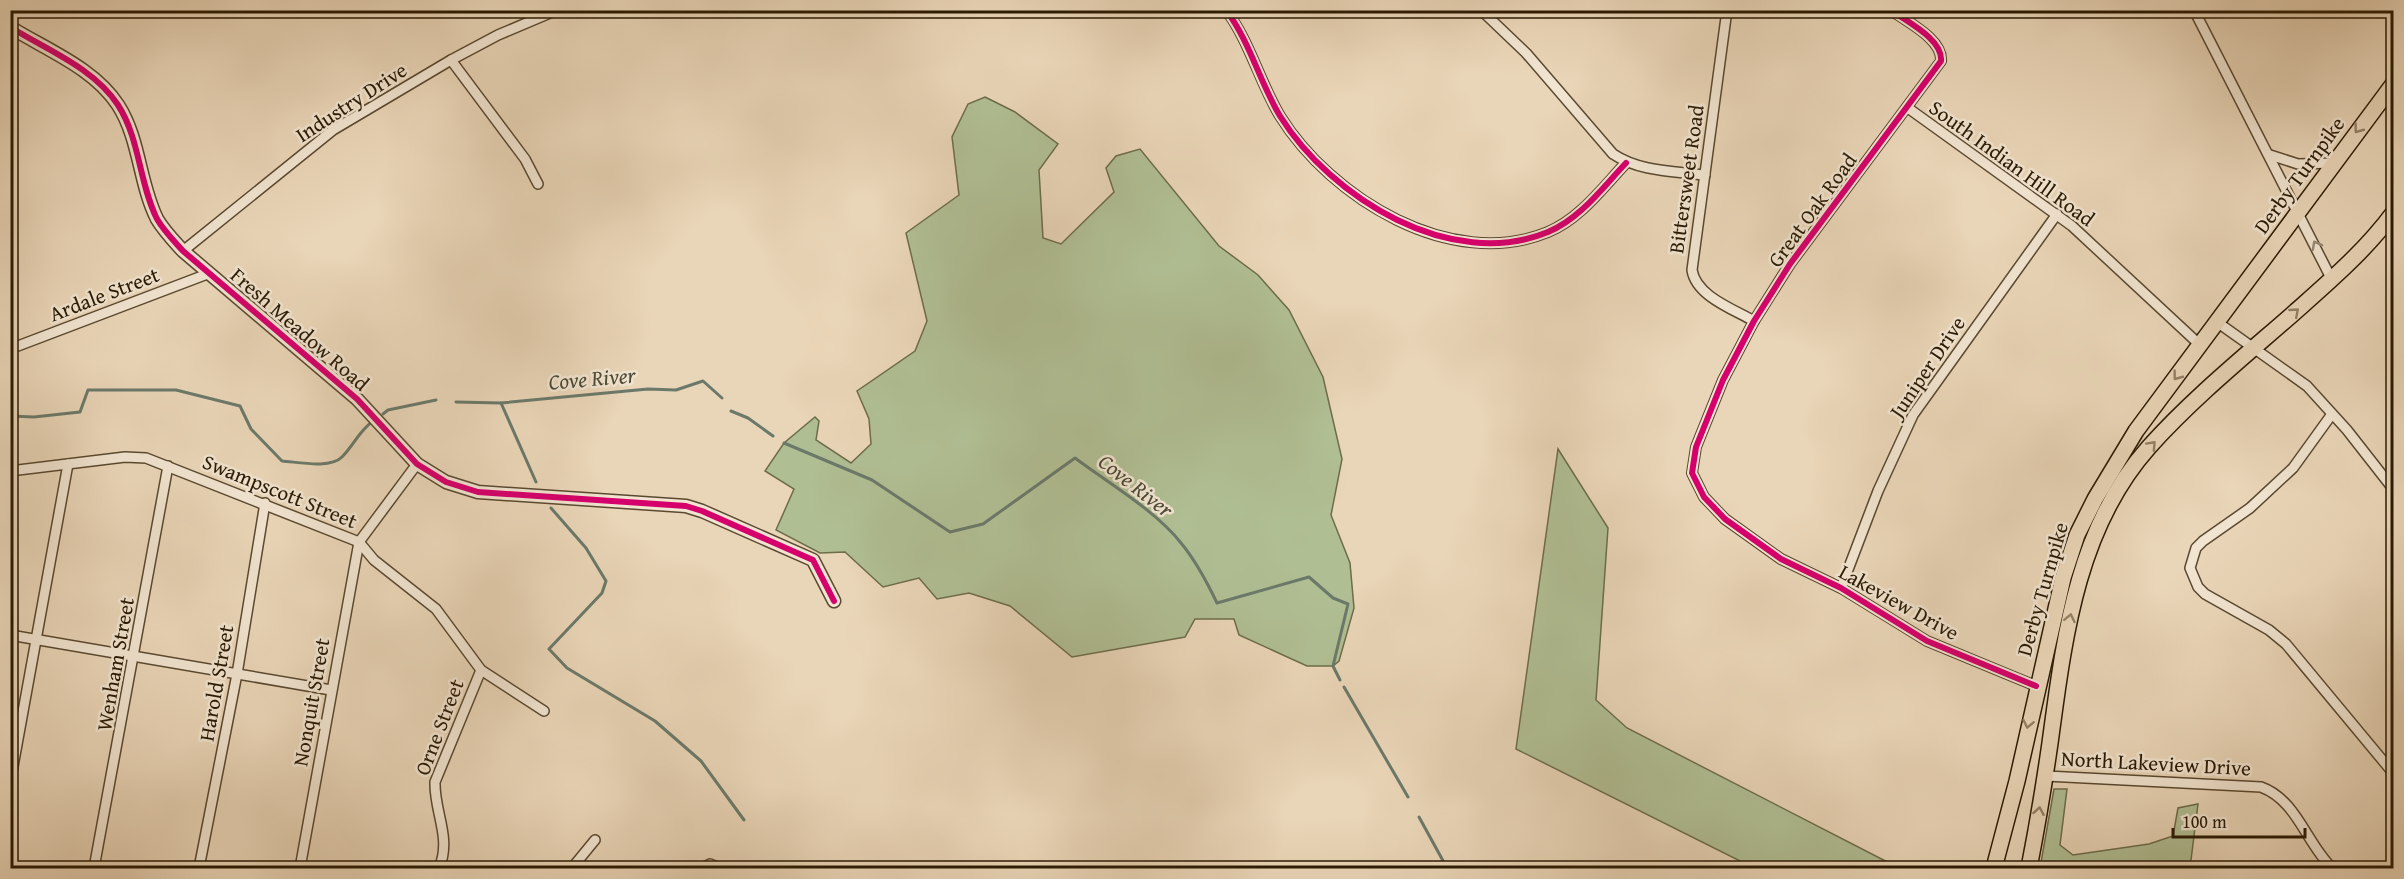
<svg xmlns="http://www.w3.org/2000/svg" width="2404" height="879" font-family="'Gentium Book Plus',serif">
	<style>
		.green { fill: #b0be93; stroke: #6d6c4b; stroke-width: 1.5 }
		.lines { fill: none; stroke-linecap: round; stroke-linejoin: round }
		.stream { stroke: #6b796a; stroke-width: 3 }
		.minor-casing { stroke: #5a4930; stroke-width: 12 }
		.tertiary-casing { stroke: #5a4930; stroke-width: 15 }
		.trunk-casing { stroke: #2a1a03; stroke-width: 18 }
		.minor { stroke: #f1e4d0; stroke-width: 9 }
		.tertiary { stroke: #f1e4d0; stroke-width: 12 }
		.trunk { stroke: #e9d5b7; stroke-width: 15 }
		.cycleway-casing { stroke: #f1e4d0; stroke-width: 10 }
		.cycleway { stroke: #d6006c; stroke-width: 6 }
		.oneway { stroke: #938166 }
		.oneway2 { stroke: #978974 }
		.labels { text-anchor: middle; dominant-baseline: central; stroke-width: 5; stroke-linejoin: round; paint-order: stroke }
		.street-label { font-size: 21px; fill: #2a1a03; stroke: #f1e4d0 }
		.water-label { font-size: 22px; font-style: italic; fill: #4b4a36; stroke: #f1e4d0 }
	</style>
	<rect width="100%" height="100%" fill="#e9d5b7"/>
	<filter id="stains"><feTurbulence type="fractalNoise" baseFrequency=".00333" numOctaves="4"/><feColorMatrix values="0 0 0 0 .2 0 0 0 0 .09 0 0 0 0 .02 0 0 0 .5 -.17"/></filter>
	<radialGradient id="worn" r=".72"><stop offset=".6" stop-color="#630" stop-opacity="0"/><stop offset="1" stop-color="#630" stop-opacity=".3"/></radialGradient>
	<g class="green">
		<path d="M985 97 1015 112 1058 144 1039 170 1043 238 1061 244 1114 192 1106 168 1116 156 1140 149 1219 246 1258 275 1289 310 1323 377 1342 459 1331 515 1350 563 1354 608 1339 661 1333 666H1307L1239 635 1234 619H1195L1185 637 1072 657 1010 606 969 593 937 599 919 578 883 587 845 552 820 553 776 530 794 489 765 471 784 443 815 417 819 421 816 440 851 463 871 444 869 419 857 391 915 351 927 321 906 233 959 195 952 137 968 104Z"/>
		<path d="M1558 449 1608 528 1596 700 1627 728 1899 868H1754L1516 749Z"/>
		<path d="M2054 789H2067L2060 845 2073 855 2149 844 2173 836 2178 808 2198 804 2190 868H2040Z"/>
	</g>
	<g class="lines">
		<g class="stream">
			<path d="M456 402 501 403 648 389 676 390 703 381 722 398"/>
			<path d="M501 403 536 482"/>
			<path d="M731 411 748 418 773 436"/>
			<path d="M383 414 388 410 436 400"/>
			<path d="M10 416 34 417 80 412 88 390H176L240 406 251 429 282 461C298 462 330 469 342 457 354 445 359 431 373 421"/>
			<path d="M784 443 872 480 950 532 983 524 1075 458C1107 482 1156 511 1181 543 1196 561 1207 582 1217 603L1309 577 1333 598 1348 604 1333 666 1340 680"/>
			<path d="M551 508 586 548 606 581 602 593 549 649 567 668 655 721 701 761 744 820"/>
			<path d="M1344 687 1408 797"/>
			<path d="M1419 817 1447 868"/>
		</g>
		<defs>
			<g id="minor">
				<path d="M1226 10C1250 42 1260 83 1280 116 1331 198 1451 272 1548 232 1580 219 1603 187 1626 163"/>
				<path d="M1481 10 1526 53 1613 154C1640 172 1674 171 1705 175"/>
				<path d="M1727 10 1692 270C1696 296 1733 309 1754 321"/>
				<path d="M1891 10C1907 22 1943 39 1941 61L1790 264 1754 321 1723 380 1696 447 1692 473 1704 497 1725 519 1781 559 1841 588 1927 641 2036 686"/>
				<path d="M2194 10 2332 280"/>
				<path d="M451 60 525 159 538 184"/>
				<path d="M1908 108 2072 226 2200 345"/>
				<path d="M2270 155 2298 164 2334 163"/>
				<path d="M183 251 333 130 451 60 498 35 557 10"/>
				<path d="M2217 322 2307 386 2347 430 2394 490"/>
				<path d="M10 349 210 273"/>
				<path d="M2332 414 2293 468 2250 508 2203 541 2196 548 2190 568 2198 587 2205 594 2269 630 2286 644 2394 774"/>
				<path d="M10 471 125 457 146 458 359 542 374 560 436 609 481 670 544 711"/>
				<path d="M1841 588 1878 491 1913 415 2057 214"/>
				<path d="M10 635 331 690"/>
				<path d="M2046 776 2261 787C2297 800 2306 843 2332 868"/>
				<path d="M10 783 68 464"/>
				<path d="M94 868 168 466"/>
				<path d="M199 868 237 674 265 503"/>
				<path d="M300 868 359 542 417 464"/>
				<path d="M439 868C452 838 434 812 435 782L481 670"/>
				<path d="M572 868 595 840"/>
				<path d="M702 868 710 864 720 868"/>
			</g>
			<path id="tertiary" d="M10 27C47 50 94 68 118 105 140 139 139 183 157 219 164 231 174 241 183 251L357 399 417 464 446 482 478 492 686 506 702 511 813 560 834 601"/>
			<g id="trunk">
				<path d="M1994 868 2017 781 2063 578 2077 535 2095 499 2136 431 2394 83"/>
				<path d="M2029 868C2037 827 2044 785 2050 743 2064 640 2076 529 2149 447 2193 398 2246 355 2295 312 2331 280 2366 250 2394 212"/>
			</g>
		</defs>
		<use href="#minor" class="minor-casing"/>
		<use href="#tertiary" class="tertiary-casing"/>
		<use href="#trunk" class="trunk-casing"/>
		<use href="#minor" class="minor"/>
		<use href="#tertiary" class="tertiary"/>
		<use href="#trunk" class="trunk"/>
		<defs>
			<g id="cycleway">
				<path d="M1226 10C1250 42 1260 83 1280 116 1331 198 1451 272 1548 232 1580 219 1603 187 1626 163"/>
				<path d="M1891 10C1907 22 1943 39 1941 61L1790 264 1754 321 1723 380 1696 447 1692 473 1704 497 1725 519 1781 559 1841 588 1927 641 2036 686"/>
				<path d="M10 27C47 50 94 68 118 105 140 139 139 183 157 219 164 231 174 241 183 251L357 399 417 464 446 482 478 492 686 506 702 511 813 560 834 601"/>
			</g>
		</defs>
		<use href="#cycleway" class="cycleway-casing"/>
		<use href="#cycleway" class="cycleway"/>
	</g>
	<defs><path id="oneway-chevron" d="M-2-3.5L2.5 0L-2 3.5" fill="none" stroke-width="1.6" stroke-linecap="round" stroke-linejoin="round" transform="scale(1.5)"/></defs>
	<g class="oneway">
		<use href="#oneway-chevron" transform="translate(2358 129) rotate(127)"/>
		<use href="#oneway-chevron" transform="translate(2295 312) rotate(-41)"/>
		<use href="#oneway-chevron" transform="translate(2177 376) rotate(127)"/>
		<use href="#oneway-chevron" transform="translate(2152 445) rotate(-47)"/>
		<use href="#oneway-chevron" transform="translate(2070 618) rotate(-78)"/>
		<use href="#oneway-chevron" transform="translate(2028 724) rotate(102)"/>
		<use href="#oneway-chevron" transform="translate(2039 811) rotate(-80)"/>
	</g>
	<use class="oneway2" href="#oneway-chevron" transform="translate(2316 245) rotate(-118)"/>
	<g class="labels">
		<g class="street-label">
			<text transform="translate(351 102) rotate(-33)">Industry Drive</text>
			<text transform="translate(2012 163) rotate(36)">South Indian Hill Road</text>
			<text transform="translate(2299 175) rotate(-54)">Derby Turnpike</text>
			<text transform="translate(1686 179) rotate(-82)">Bittersweet Road</text>
			<text transform="translate(1812 210) rotate(-54)">Great Oak Road</text>
			<text transform="translate(104 294) rotate(-21)">Ardale Street</text>
			<text transform="translate(300 329) rotate(41)">Fresh Meadow Road</text>
			<text transform="translate(1927 367) rotate(-56)">Juniper Drive</text>
			<text transform="translate(280 491) rotate(22)">Swampscott Street</text>
			<text transform="translate(2042 589) rotate(-74)">Derby Turnpike</text>
			<text transform="translate(1899 602) rotate(29)">Lakeview Drive</text>
			<text transform="translate(115 664) rotate(-80)">Wenham Street</text>
			<text transform="translate(216 683) rotate(-80)">Harold Street</text>
			<text transform="translate(311 702) rotate(-80)">Nonquit Street</text>
			<text transform="translate(439 727) rotate(-69)">Orne Street</text>
			<text transform="translate(2156 763) rotate(3)">North Lakeview Drive</text>
		</g>
		<g class="water-label">
			<text transform="translate(592 378) rotate(-5)">Cove River</text>
			<text transform="translate(1136 485) rotate(38)">Cove River</text>
		</g>
	</g>
	<rect width="2404" height="879" fill="none" stroke="#e9d5b7" stroke-width="36"/>
	<rect x="12" y="12" width="2380" height="855" fill="none" stroke="#2a1a03" stroke-width="3"/>
	<rect x="18" y="18" width="2368" height="843" fill="none" stroke="#2a1a03" stroke-width="1.5"/>
	<path d="M2173 828v9h132v-9" fill="none" stroke="#2a1a03" stroke-width="3"/>
	<text x="2182" y="828" font-size="18" fill="#2a1a03" stroke="#f1e4d0" stroke-width="4.5" paint-order="stroke">100 m</text>
	<rect width="100%" height="100%" filter="url(#stains)"/>
	<rect width="100%" height="100%" fill="url(#worn)"/>
</svg>
